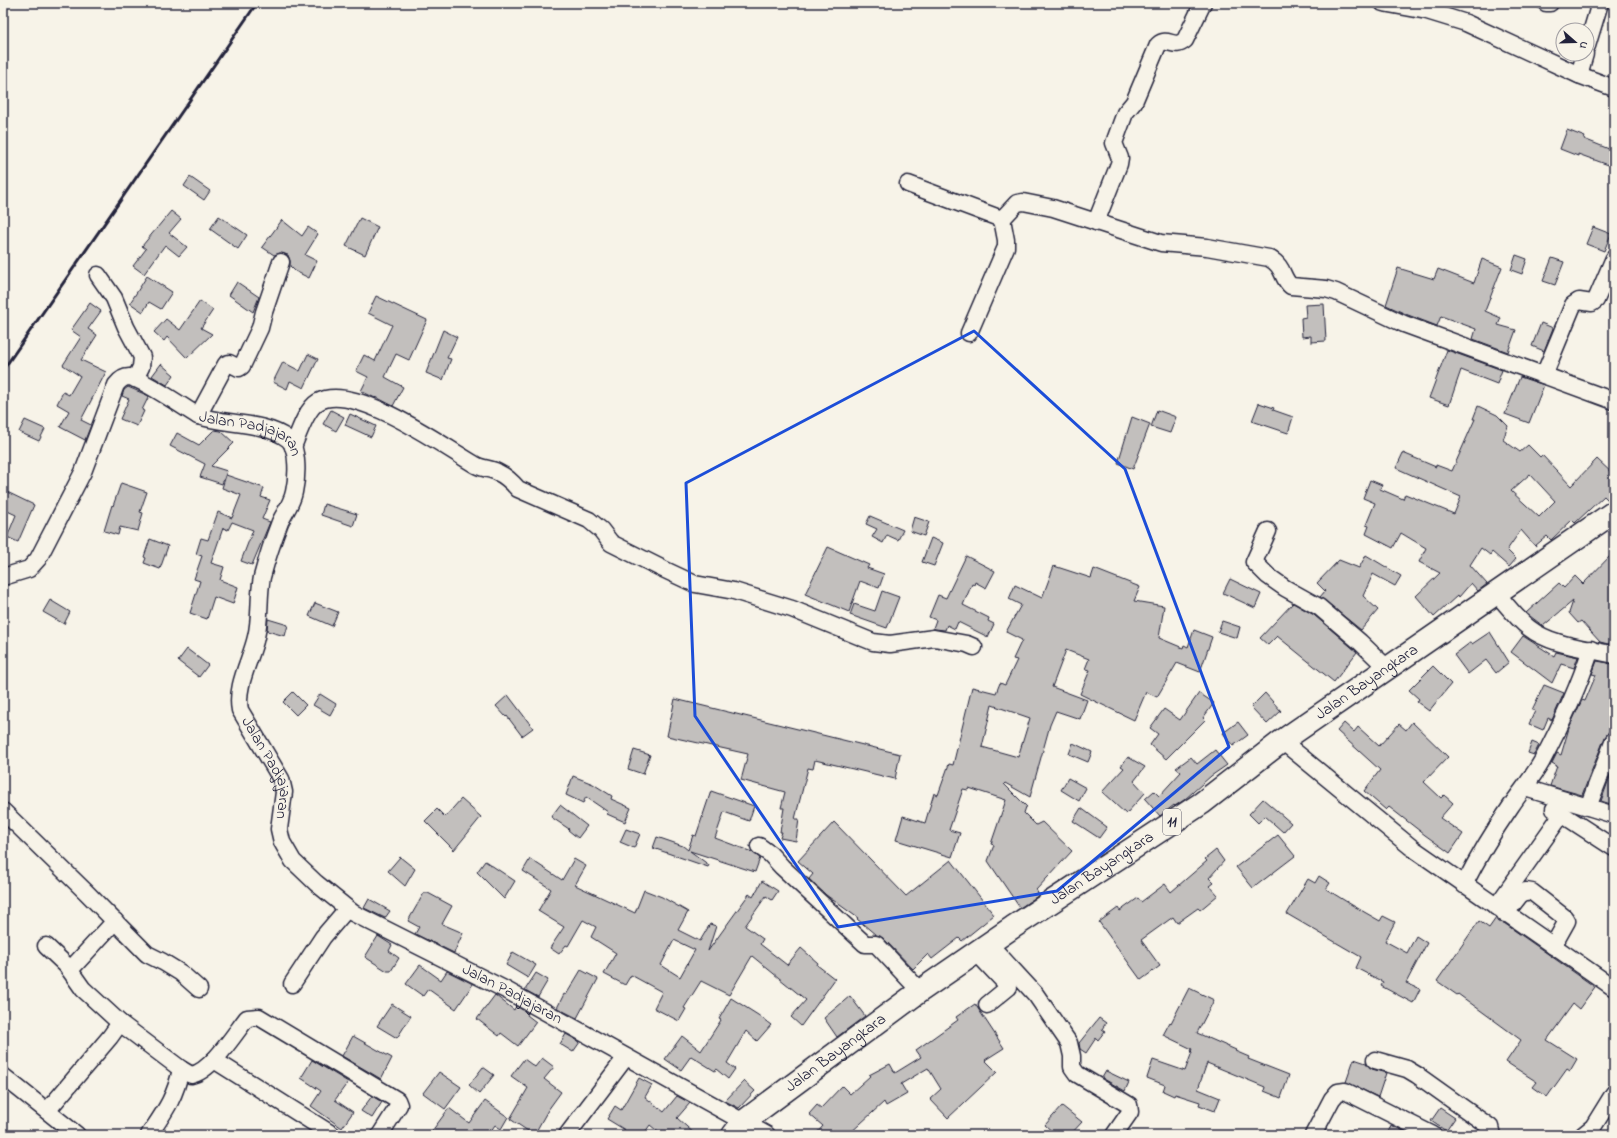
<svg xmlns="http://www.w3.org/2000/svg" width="1617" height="1138" font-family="'Indie Flower',sans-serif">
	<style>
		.building { fill: #c2bfbd; stroke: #22223b; fill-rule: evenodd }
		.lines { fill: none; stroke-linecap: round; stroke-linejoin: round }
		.minor-casing { stroke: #22223b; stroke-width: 19 }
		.highway-casing { stroke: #22223b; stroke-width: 25 }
		.minor { stroke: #f7f3e8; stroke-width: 16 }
		.highway { stroke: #f7f3e8; stroke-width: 22 }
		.rail { stroke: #22223b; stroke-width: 3 }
		.marked { fill: none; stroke: #1d4ed8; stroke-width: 3; stroke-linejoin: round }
		.labels { text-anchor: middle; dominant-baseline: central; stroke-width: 3; stroke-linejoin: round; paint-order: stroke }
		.shield { fill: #f7f3e8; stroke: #62616f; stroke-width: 1 }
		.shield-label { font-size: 15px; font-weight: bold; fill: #22223b }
		.street-label { font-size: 16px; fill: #22223b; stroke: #f7f3e8 }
	</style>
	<rect width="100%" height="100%" fill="#f7f3e8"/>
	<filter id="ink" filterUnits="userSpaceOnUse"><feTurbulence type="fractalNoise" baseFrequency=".025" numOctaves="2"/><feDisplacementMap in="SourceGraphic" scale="8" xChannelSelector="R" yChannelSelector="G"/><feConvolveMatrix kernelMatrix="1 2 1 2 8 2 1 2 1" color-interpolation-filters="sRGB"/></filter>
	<g filter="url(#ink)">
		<g class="building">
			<path d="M1567 130 1585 137 1584 139 1614 151V167L1578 154V156L1560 149Z"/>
			<path d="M190 177 210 191 204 200 184 186Z"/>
			<path d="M171 211 181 219 169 233 187 247 179 256 165 245 144 274 133 266 146 249 142 246Z"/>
			<path d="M219 216 247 235 238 249 210 229Z"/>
			<path d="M360 218 378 227 365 255 346 246Z"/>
			<path d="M282 220 302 236 308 227 318 234 305 255 317 261 309 278 295 271 290 266V261L288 255 280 253 274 255 262 247Z"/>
			<path d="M1593 227 1611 234 1604 251 1586 244Z"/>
			<path d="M1516 255 1527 259 1522 274 1511 270Z"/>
			<path d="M1552 258 1564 262 1555 285 1543 281Z"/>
			<path d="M1482 259 1502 267 1485 311 1501 318 1498 325 1516 330 1508 352 1473 339 1476 329 1441 316 1437 326 1408 315 1386 305 1398 268 1434 279 1438 269 1474 283Z"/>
			<path d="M147 276 172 292 161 309 149 302 143 312 130 303Z"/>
			<path d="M237 282 259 297 253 312 229 295Z"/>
			<path d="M376 296 427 320 409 360 396 354 385 377 403 387 393 406 376 397 375 398 361 391 368 377 356 371 364 355 375 361 392 325 368 313Z"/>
			<path d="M200 301 213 310 201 328 212 334 187 358 167 337 164 341 154 332 166 319 180 330Z"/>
			<path d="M90 303 101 311 88 329 97 335 81 360 106 372 81 420 91 425 85 440 60 427 69 411 57 404 63 392 69 395 80 376 63 365 81 337 71 330Z"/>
			<path d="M1324 304 1326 341 1311 342V336L1302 337 1301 318 1306 317 1305 305Z"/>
			<path d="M1541 323 1553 328 1544 351 1532 346Z"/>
			<path d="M443 330 457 337 447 358 451 359 443 380 426 373Z"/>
			<path d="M1447 350 1502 370 1497 384 1461 370 1449 405 1429 398Z"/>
			<path d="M308 354 318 359 304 388 290 381 287 389 273 382 283 362 300 371Z"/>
			<path d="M161 364 174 375 167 385 152 376Z"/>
			<path d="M1520 377 1544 385 1529 423 1505 414Z"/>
			<path d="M128 387 149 396 142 410 144 411 137 426 120 419 129 399 122 396 124 390Z"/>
			<path d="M1259 403 1274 408 1273 410 1293 417 1288 433 1252 421Z"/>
			<path d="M1478 406 1497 415 1508 426 1503 440 1520 452 1528 445 1540 457 1542 455 1571 486 1597 459 1614 475V500L1609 501 1604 496 1575 523 1572 520 1551 540 1547 536 1535 546 1521 530 1507 550 1516 559 1509 567 1492 552 1490 555 1481 548 1470 565 1487 584 1478 591 1471 583 1459 597 1458 595 1434 617 1416 596 1440 573 1419 562 1426 548 1401 533 1393 548 1366 534 1369 526 1366 525 1375 503 1363 498 1370 480 1382 485 1380 489 1403 499 1405 494 1454 514 1461 497 1396 468 1403 453 1436 467V465L1452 471 1475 419H1473ZM1530 474 1555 501 1539 517 1511 491Z"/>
			<path d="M331 410 344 417 336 431 323 424Z"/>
			<path d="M1157 410 1176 417 1170 433 1151 427Z"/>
			<path d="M350 414 376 426 371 437 345 425Z"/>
			<path d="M1132 417 1150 424 1133 469 1118 463Z"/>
			<path d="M25 420 45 429 39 441 19 432Z"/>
			<path d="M214 430 221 431 234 443 211 466 227 471 222 484 200 477 205 464 170 446 177 433 199 445Z"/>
			<path d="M226 475 264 488 261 497 270 500 262 519 270 522 252 565 241 561 253 530 232 522 228 530 223 528 211 563 224 567 220 580 238 587 233 604 214 597 207 619 190 613 200 581 194 579 202 556 196 554 201 538 208 540 218 512 232 518 241 495 222 488Z"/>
			<path d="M121 483 147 492 140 512 143 513 138 531 120 527 118 535 104 531 112 505 113 506Z"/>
			<path d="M3 490 34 505 18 542 7 537 16 515 3 509Z"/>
			<path d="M324 504 357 514 353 526 321 515Z"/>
			<path d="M870 516 903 530 898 540 887 535 883 543 872 537 877 529 866 524Z"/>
			<path d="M914 517 929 522 924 536 910 531Z"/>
			<path d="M931 538 943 543 934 566 922 562Z"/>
			<path d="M150 539 168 546 160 569 144 563 146 558 144 557Z"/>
			<path d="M828 547 869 565 867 568 884 574 879 588 860 581 849 612 805 594Z"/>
			<path d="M1614 552V638L1608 644 1600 642 1581 621 1578 623 1569 613 1573 601 1543 626 1526 613 1559 583 1564 588 1575 576 1583 584Z"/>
			<path d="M1366 555 1401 576 1395 586 1373 574 1363 596 1378 610 1361 630 1320 597 1325 591 1317 583 1339 560 1359 568Z"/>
			<path d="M966 556 995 571 986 588 975 582 974 585 972 584 963 605 989 618 988 621 994 624 988 637 958 622 955 629 947 625 945 630 935 629 933 628 936 620 929 617 938 595 946 598Z"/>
			<path d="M1054 566 1091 578 1094 569 1140 587 1134 601 1164 606 1159 638 1183 648 1184 645 1188 647 1194 630 1212 637 1200 672 1177 663 1157 697 1146 692 1134 720 1080 694 1090 670 1085 669 1089 659 1066 650 1052 687 1087 700 1080 719 1056 711 1050 725 1030 797 1005 783 1004 784 1027 807H1026L1024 813 1036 825 1042 822 1072 851 1036 890 1039 895 1020 908 988 861 994 845 991 844 1006 800 969 788 968 790 963 789 949 830 960 833 952 857 896 840 903 816 925 823 934 793 938 795 949 764 953 765 972 687 996 693 1000 683 1005 685 1017 660 1013 659 1022 640 1006 632 1021 605 1009 599 1015 585 1042 598ZM992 705 1030 718 1018 757 982 747Z"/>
			<path d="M1230 579 1261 594 1255 608 1223 593Z"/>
			<path d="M882 591 899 597 887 628 850 615 854 604 875 611Z"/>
			<path d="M50 600 70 612 64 624 43 612Z"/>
			<path d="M315 603 338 612 332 626 309 616Z"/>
			<path d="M1293 603 1314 615 1357 652 1334 682 1277 636 1268 645 1260 638Z"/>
			<path d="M268 619 288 625 285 636 267 631Z"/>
			<path d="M1222 621 1240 627 1237 638 1218 632Z"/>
			<path d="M1490 632 1509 662 1496 673 1486 660 1468 674 1454 655 1471 642 1472 644Z"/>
			<path d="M1523 636 1554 656 1556 652 1578 657 1574 668 1561 664 1552 683 1511 652Z"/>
			<path d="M187 649 208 665 199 677 178 661Z"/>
			<path d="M1597 661 1614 664V731L1610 730 1605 737 1582 795 1550 786 1557 766 1552 763 1557 753 1561 755 1569 728 1582 700 1585 701 1596 675 1592 674Z"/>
			<path d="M1433 666 1451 684 1429 711 1417 702 1419 699 1409 690Z"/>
			<path d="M1544 685 1564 693 1552 720 1548 718 1543 730 1529 724 1535 711 1532 710Z"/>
			<path d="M293 692 306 705 296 715 283 702Z"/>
			<path d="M1199 693 1214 703 1203 718 1205 720 1166 759 1150 745 1158 734 1150 728 1164 709 1180 720Z"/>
			<path d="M1265 693 1281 711 1267 724 1251 707Z"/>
			<path d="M320 694 336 704 330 715 313 705Z"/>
			<path d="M508 695 533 728 522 736 507 716 506 717 496 706Z"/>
			<path d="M675 699 900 754 895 779 815 760 813 769 808 768 795 819H799L796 841 780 838 782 832H780L784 808H781L785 792 741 780 748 754 667 736Z"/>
			<path d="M1238 722 1248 735 1233 746 1223 733Z"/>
			<path d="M1412 722 1448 757 1424 782 1441 798 1444 795 1453 803 1440 818 1463 834 1450 853 1425 835 1389 807 1386 810 1364 791 1380 770 1337 731 1344 723 1354 732 1358 727 1379 746 1399 724 1406 730Z"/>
			<path d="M1532 742 1539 745 1534 755 1528 753Z"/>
			<path d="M1073 743 1092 752 1088 762 1069 754Z"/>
			<path d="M634 750 650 755 643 774 628 769Z"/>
			<path d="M1215 750 1227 765 1211 776 1184 800 1175 806 1174 805 1160 816 1145 799 1154 791 1159 796 1181 772 1176 768 1191 757 1197 764Z"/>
			<path d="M1128 757 1145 767 1134 781 1145 793 1126 814 1102 792 1124 768 1121 766Z"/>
			<path d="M1611 774 1614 775V805L1601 801Z"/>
			<path d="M573 776 593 784 612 796 611 799 631 808 625 822 607 814 608 812 586 797 583 803 566 795Z"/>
			<path d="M1068 778 1086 788 1079 801 1061 790Z"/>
			<path d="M711 791 754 806 749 821 724 812 715 838 752 852 760 858 755 872 690 851 709 865 708 867 653 848 657 837 683 846 688 850 693 835 696 836Z"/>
			<path d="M461 799 481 817 454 850 425 821 437 809 445 817Z"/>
			<path d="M1263 799 1291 823 1283 832 1265 816 1258 823 1249 814Z"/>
			<path d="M560 805 587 826 578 838 568 830 569 829 551 817Z"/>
			<path d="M1081 808 1107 827 1099 838 1073 821Z"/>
			<path d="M834 822 906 896 951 860 994 915 962 941 959 938 932 959 928 954 913 969 883 938 876 935 857 919 858 918 826 895 809 879 813 874 798 861Z"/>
			<path d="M626 829 640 834 634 848 620 842Z"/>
			<path d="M1278 835 1295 856 1253 888 1236 867Z"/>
			<path d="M1216 850 1224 861 1209 878 1214 883 1210 886 1218 895 1200 910 1198 908 1177 923 1173 917 1141 940 1160 966 1141 980 1099 922 1118 908 1120 911 1138 898 1141 902 1165 884 1171 892 1207 861 1205 859Z"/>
			<path d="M400 857 415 869 405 886 388 871Z"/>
			<path d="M530 859 562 880 574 859 586 866 575 885 635 913 644 890 662 897 688 912 678 930 700 941 710 924 716 926 708 951 749 894 753 897 762 881 778 891 772 900 766 896 745 926 763 939 760 944 787 965 801 948 818 963 817 965 835 979 801 1026 791 1017 806 1000 752 956 729 995 701 981 684 1008 686 1009 679 1021 654 1008 662 992 631 975 625 985 604 974 616 953 591 937 596 927 583 920 568 946 566 945 559 954 550 948 564 927 538 911 551 889 523 871ZM674 940 695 950 680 977 661 965Z"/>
			<path d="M485 861 515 881 504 899 477 872Z"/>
			<path d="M1319 876 1330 883 1326 889 1352 905 1380 921 1383 916 1395 922 1385 941 1407 953 1416 936 1427 943 1406 983 1420 989 1413 1003 1381 986 1383 982 1356 968 1361 957 1287 914 1308 879 1315 883Z"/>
			<path d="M424 893H428L452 906 442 924 463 933 454 953 415 934 419 927 408 921Z"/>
			<path d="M369 899 390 911 385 918 364 908Z"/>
			<path d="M1496 918 1499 922 1504 923 1595 987 1579 1009 1573 1004 1547 1040 1577 1059 1570 1071 1567 1069 1547 1097 1533 1087 1537 1082 1506 1062 1521 1040 1458 994 1457 995 1437 981 1479 921 1489 928Z"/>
			<path d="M378 936 392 945 389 951 399 958 391 971H387L365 957Z"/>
			<path d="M513 952 536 965 528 978 506 965Z"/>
			<path d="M420 965 441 980 447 971 473 984 456 1009 428 989 423 996 406 984Z"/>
			<path d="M581 970 598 979 577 1018 557 1008 564 994 566 995Z"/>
			<path d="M536 973 548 980 538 997 525 990Z"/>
			<path d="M1189 988 1214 1000 1197 1033 1236 1050 1235 1051 1249 1057 1248 1059 1289 1075 1281 1098 1264 1091 1265 1087 1207 1063 1198 1089 1220 1098 1215 1111 1199 1105 1200 1102 1175 1094 1174 1096 1163 1091 1165 1085 1147 1078 1153 1060 1185 1071 1192 1052 1191 1051 1192 1049 1163 1035 1170 1022 1171 1023Z"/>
			<path d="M495 995 514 1010 516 1006 528 1013 527 1015 536 1022 518 1046 501 1033 499 1036 477 1019Z"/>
			<path d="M850 996 865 1016 837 1037 824 1018Z"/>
			<path d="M731 998 758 1015 771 1025 757 1041 746 1031 727 1063 735 1069 728 1079 716 1069 715 1071 691 1056 681 1070 665 1059 682 1036 701 1051 721 1020 719 1019Z"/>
			<path d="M392 1004 411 1016 397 1038 377 1026Z"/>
			<path d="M975 1004 1004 1048 985 1060 997 1072 948 1118 930 1099 941 1089 928 1068 901 1084 907 1094 886 1106 884 1102 848 1135H815L823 1126 809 1114 817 1105 821 1108 842 1086 850 1094 870 1076 869 1075 890 1064 895 1073 921 1057 916 1050 958 1020 956 1017Z"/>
			<path d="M1099 1018 1106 1023 1102 1029 1105 1031 1098 1040 1096 1038 1086 1053 1080 1049 1079 1043Z"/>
			<path d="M566 1034 580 1042 573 1052 560 1044Z"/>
			<path d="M353 1036 392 1058 381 1079 342 1056Z"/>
			<path d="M542 1058 554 1067 544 1079 561 1092 548 1110 534 1135 510 1119 528 1088 511 1076 524 1059 535 1067Z"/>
			<path d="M1354 1059 1366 1063 1372 1069 1386 1073 1378 1097 1346 1082Z"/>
			<path d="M312 1060 348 1082 335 1100 353 1112 342 1128 311 1106 321 1091 301 1078Z"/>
			<path d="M483 1067 494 1075 479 1094 469 1085Z"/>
			<path d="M1106 1071 1129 1082 1125 1091 1102 1078Z"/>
			<path d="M439 1072 461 1087 445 1109 423 1093Z"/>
			<path d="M639 1078 652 1085 645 1097 664 1112 677 1096 690 1103 677 1118 696 1135H662L650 1125 643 1135H621L625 1130 607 1119 615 1106 621 1110Z"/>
			<path d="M744 1081 755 1091 739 1108 725 1101Z"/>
			<path d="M372 1096 382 1102 372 1118 361 1111Z"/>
			<path d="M485 1101 508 1117 501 1129 495 1125 488 1135H429L449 1108 469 1123Z"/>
			<path d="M1062 1106 1082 1122 1070 1135H1056L1045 1125Z"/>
			<path d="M1440 1108 1455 1118 1446 1131 1431 1121Z"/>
			<path d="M1391 1125 1412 1135H1387Z"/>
		</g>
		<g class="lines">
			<defs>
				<g id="minor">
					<path d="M1383 3 1427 11 1466 23 1579 75 1614 88"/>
					<path d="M1546 3H1550"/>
					<path d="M1587 46 1600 3"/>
					<path d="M1579 75 1585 54"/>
					<path d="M908 184 999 218 1002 219 1017 203 1023 202 1053 208 1161 243 1207 247 1269 258C1285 267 1281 278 1291 286L1326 289 1336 292 1404 324 1614 401"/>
					<path d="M1096 222 1119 164 1120 158 1114 143 1125 113 1134 102 1158 45C1168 36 1174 50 1185 40L1203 3"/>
					<path d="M98 275 114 298 126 327 142 357 141 367 135 379"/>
					<path d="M969 333 1006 247V240L1002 219"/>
					<path d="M1544 375 1573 305 1579 301 1592 303 1596 300 1614 258"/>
					<path d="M198 416 226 364 229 363 239 368 242 366 260 328 264 312 281 262"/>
					<path d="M293 447C298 435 306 409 318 402 353 381 443 446 474 464 481 469 490 468 497 472 506 476 512 482 518 489L589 520 601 530 611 543 663 569 695 584 734 591 792 609 873 642 890 644 934 638 967 644 974 647"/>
					<path d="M1268 531 1254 562 1268 576 1285 588 1319 607 1360 642 1387 668"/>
					<path id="s1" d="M3 577 29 569 38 559 83 472 116 385C119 381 123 377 129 377 141 378 185 408 198 416 225 425 264 421 288 439 299 448 297 479 294 492 292 503 285 512 280 522 273 540 267 558 262 577 258 597 261 617 256 637 251 660 235 686 240 710L281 779 284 792 279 829 282 842 293 861 316 883 353 913 506 990 767 1135"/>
					<path d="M1496 593C1507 605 1516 618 1529 628 1552 646 1587 648 1614 655"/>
					<path d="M1282 741 1411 847 1614 988"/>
					<path d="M1525 788 1588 807 1614 740"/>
					<path d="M1588 807 1614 815"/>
					<path d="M1554 809 1614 848"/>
					<path d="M3 811 87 893 147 954 163 962 181 973 199 989"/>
					<path d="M759 846 770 854 782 867 865 944H876L920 991"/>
					<path d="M1464 885C1478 857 1493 832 1511 806 1521 791 1533 777 1542 761 1560 727 1579 686 1591 649"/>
					<path d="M1496 907 1562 814"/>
					<path d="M1505 914 1520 895 1526 891 1532 892 1564 917 1567 921 1553 946"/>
					<path d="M989 944 1036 995 1069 1043 1072 1056V1067L1077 1074 1129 1105 1130 1112 1114 1135"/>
					<path d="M46 946 66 965 83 989 120 1023"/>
					<path d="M976 952 1009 987 987 1005"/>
					<path d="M70 970 115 921"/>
					<path d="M292 984 323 937 347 909"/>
					<path d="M214 1060 333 1135"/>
					<path d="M1375 1060 1407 1069 1417 1075 1490 1127 1492 1135"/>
					<path d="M3 1076 77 1135"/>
					<path d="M47 1111 110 1037 120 1023 181 1069 191 1075C211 1072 235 1033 247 1018L259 1017 397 1100 399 1105 380 1135"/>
					<path d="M149 1135C165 1111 175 1098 181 1069"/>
					<path d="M567 1135 626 1057"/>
					<path d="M1313 1135 1332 1099 1338 1092 1345 1091 1433 1135"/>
					<path d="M1583 1135 1593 1127 1614 1093"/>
				</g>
				<g id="highway">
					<path id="s2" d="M733 1135 743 1122 920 991 1013 927 1202 803 1282 741 1614 512"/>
				</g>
			</defs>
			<use href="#minor" class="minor-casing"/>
			<use href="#highway" class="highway-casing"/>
			<use href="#minor" class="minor"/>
			<use href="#highway" class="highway"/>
			<path class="rail" d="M3 370 257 3"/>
		</g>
	</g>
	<path class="marked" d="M974 331 1125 469 1229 747 1057 891 838 927 695 716 686 483Z"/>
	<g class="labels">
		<rect class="shield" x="1163" y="809" width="18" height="26" rx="3"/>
		<g class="shield-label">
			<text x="1172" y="822">11</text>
		</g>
		<g class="street-label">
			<text stroke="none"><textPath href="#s1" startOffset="384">Jalan Padjajaran</textPath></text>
			<text stroke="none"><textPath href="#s2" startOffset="780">Jalan Bayangkara</textPath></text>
			<text stroke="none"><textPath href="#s1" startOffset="768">Jalan Padjajaran</textPath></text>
			<text stroke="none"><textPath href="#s2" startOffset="456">Jalan Bayangkara</textPath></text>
			<text stroke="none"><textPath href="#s1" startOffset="1127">Jalan Padjajaran</textPath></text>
			<text stroke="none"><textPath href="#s2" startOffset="132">Jalan Bayangkara</textPath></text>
		</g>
	</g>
	<rect width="1617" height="1138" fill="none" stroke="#f7f3e8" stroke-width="16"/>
	<rect x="8" y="8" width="1601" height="1122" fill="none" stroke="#22223b" stroke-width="1.5" filter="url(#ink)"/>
	<g transform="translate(1575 42) rotate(110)"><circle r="19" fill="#f7f3e8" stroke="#a29fa3"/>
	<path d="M0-3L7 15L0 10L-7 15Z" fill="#22223b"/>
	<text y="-6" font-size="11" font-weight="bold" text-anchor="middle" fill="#22223b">U</text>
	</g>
</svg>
